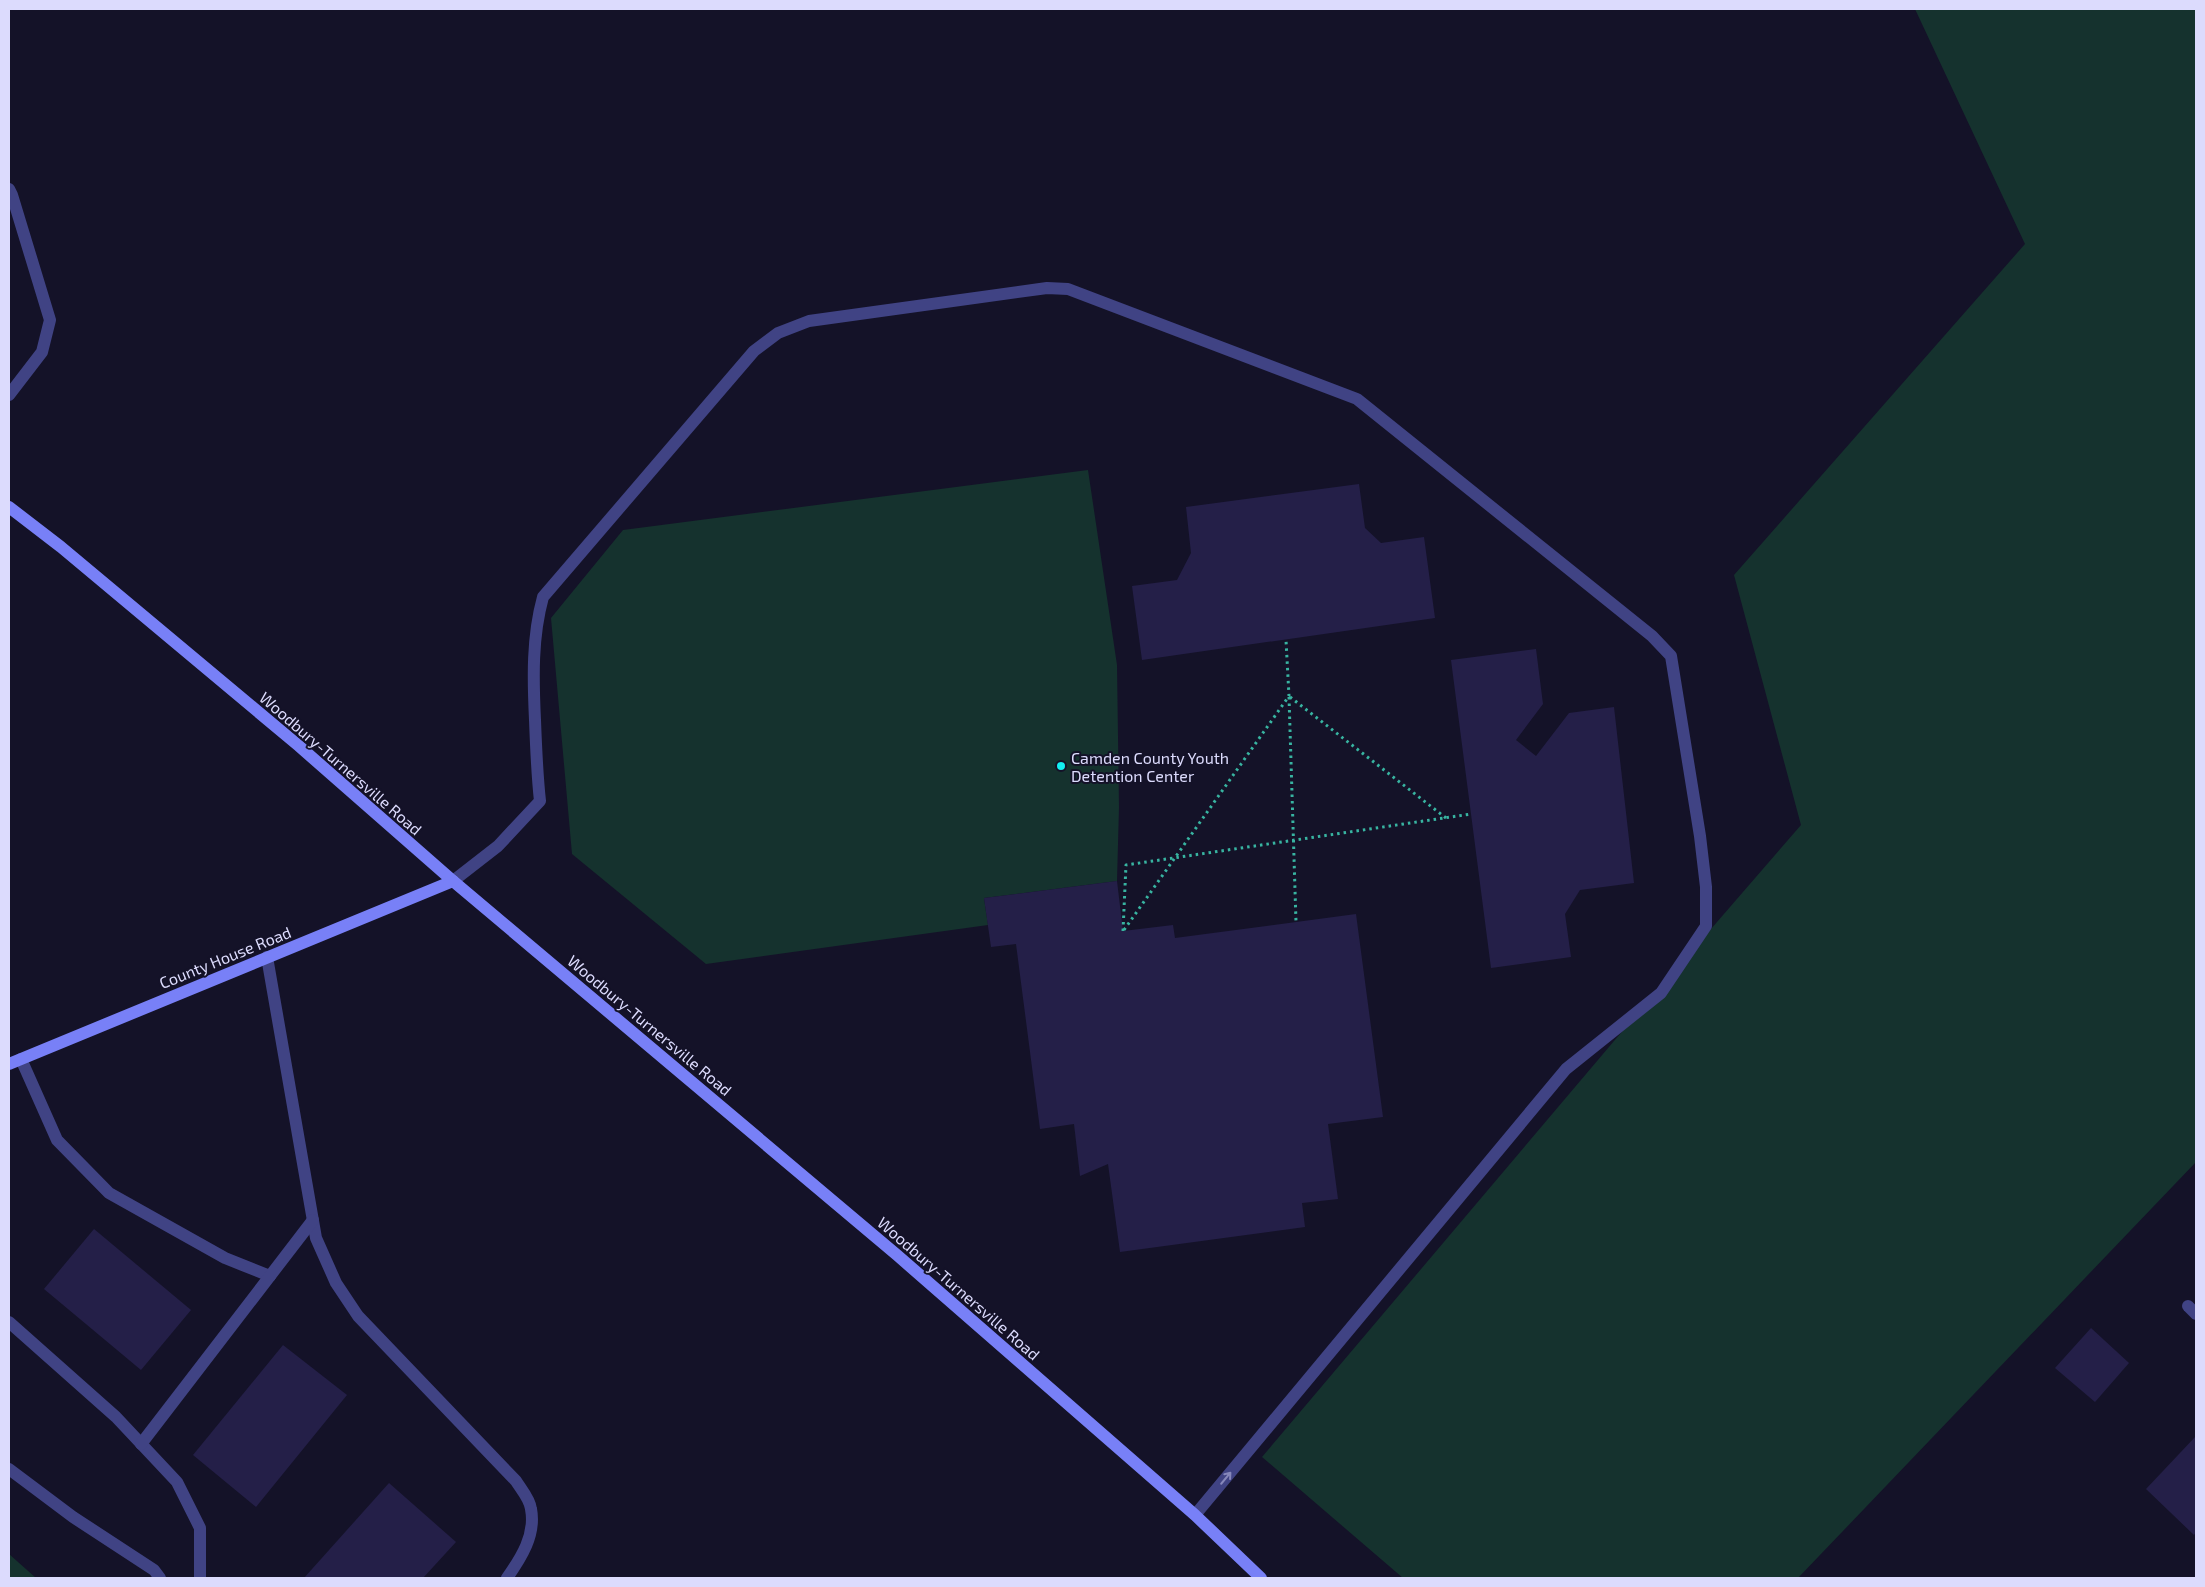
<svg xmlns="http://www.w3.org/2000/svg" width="2205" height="1587" font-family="'Exo 2',sans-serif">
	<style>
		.green { fill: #15322e }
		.building { fill: #241f48 }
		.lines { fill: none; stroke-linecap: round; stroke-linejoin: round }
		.path { stroke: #38b4a1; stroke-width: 3; stroke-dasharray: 2.5 4; stroke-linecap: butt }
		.lane { stroke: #404384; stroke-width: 12 }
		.street { stroke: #404384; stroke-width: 12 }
		.secondary { stroke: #7880f7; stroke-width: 12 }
		.oneway { stroke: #8687ba }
		.poi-dot { fill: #13eef1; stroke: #141228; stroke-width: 2 }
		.labels { text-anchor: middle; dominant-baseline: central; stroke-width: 4; stroke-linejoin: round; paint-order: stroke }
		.poi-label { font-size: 16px; fill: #dcdbfd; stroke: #141228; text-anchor: start }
		.street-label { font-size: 16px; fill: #dcdbfd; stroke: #141228 }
	</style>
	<rect width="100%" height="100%" fill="#141228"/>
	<g class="green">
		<path d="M1915 9H2196V1162L1798 1578H1403L1262 1457 1614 1041 1801 825 1734 575 2025 244Z"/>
		<path d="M1088 470 1117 665 1119 807 1117 881 984 898 988 925 706 964 572 854 551 618 623 530Z"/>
		<path d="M9 1554 36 1578H9Z"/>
	</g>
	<g class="building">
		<path d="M1359 484 1365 528 1381 543 1424 537 1435 618 1142 660 1132 586 1177 580 1191 553 1186 507Z"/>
		<path d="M1536 649 1543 704 1516 740 1536 756 1569 713 1614 707 1634 883 1580 890 1565 914 1571 957 1491 968 1451 660Z"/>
		<path d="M1117 881 1123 931 1173 925 1175 938 1356 914 1383 1117 1328 1124 1338 1199 1302 1203 1305 1227 1120 1252 1108 1164 1080 1176 1074 1124 1040 1129 1016 944 991 947 984 898Z"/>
		<path d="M94 1229 191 1310 141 1370 44 1289Z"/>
		<path d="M2091 1328 2129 1363 2095 1402 2055 1368Z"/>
		<path d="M283 1345 347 1395 256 1507 193 1455Z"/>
		<path d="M2196 1436V1532L2194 1535 2146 1489Z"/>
		<path d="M389 1483 456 1542 423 1578H304Z"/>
	</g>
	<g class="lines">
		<g class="path">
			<path d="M1289 697 1296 922"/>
			<path d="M1290 697 1446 818"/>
			<path d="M1124 930 1289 696 1286 640"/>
			<path d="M1123 931 1126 865 1471 814"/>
		</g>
		<g class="lane">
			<path d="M9 189 12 195 50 320 42 352 9 395"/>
			<path d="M453 881 498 846 540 801C537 774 536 747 535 720 533 678 532 637 543 597L754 351 778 333 809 321 1047 288 1068 289 1357 399 1652 636 1671 656 1700 836 1706 887V926L1661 993 1566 1069 1195 1515"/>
			<path d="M267 957 316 1238 336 1283 358 1316 516 1481C521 1489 530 1499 531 1509 536 1535 521 1558 507 1578"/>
			<path d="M21 1059 57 1140 109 1193 225 1258 270 1276"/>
			<path d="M9 1322 116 1417 177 1482 200 1528V1578"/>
			<path d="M141 1444 313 1220"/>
			<path d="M9 1469 73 1517 154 1570 160 1578"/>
		</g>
		<path class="street" d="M2188 1306 2196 1314"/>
		<g class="secondary">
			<path d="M9 507 61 547 299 746 453 881 897 1255 1195 1515 1261 1578"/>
			<path d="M9 1064 453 881"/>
		</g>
	</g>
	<defs><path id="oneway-shaft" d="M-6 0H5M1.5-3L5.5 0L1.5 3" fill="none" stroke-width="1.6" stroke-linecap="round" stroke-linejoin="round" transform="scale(1.25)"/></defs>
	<use class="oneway" href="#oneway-shaft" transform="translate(1226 1478) rotate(-50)"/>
	<circle class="poi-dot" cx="1061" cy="766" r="5"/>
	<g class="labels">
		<g class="poi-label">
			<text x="1071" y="757">Camden County Youth<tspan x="1071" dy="18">Detention Center</tspan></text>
		</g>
		<g class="street-label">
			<text transform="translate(341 763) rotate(41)">Woodbury-Turnersville Road</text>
			<text transform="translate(225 957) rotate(-22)">County House Road</text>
			<text transform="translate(650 1025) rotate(40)">Woodbury-Turnersville Road</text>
			<text transform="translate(959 1288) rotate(41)">Woodbury-Turnersville Road</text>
		</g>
	</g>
	<rect width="2205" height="1587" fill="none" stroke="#dcdbfd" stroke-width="20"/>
</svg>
